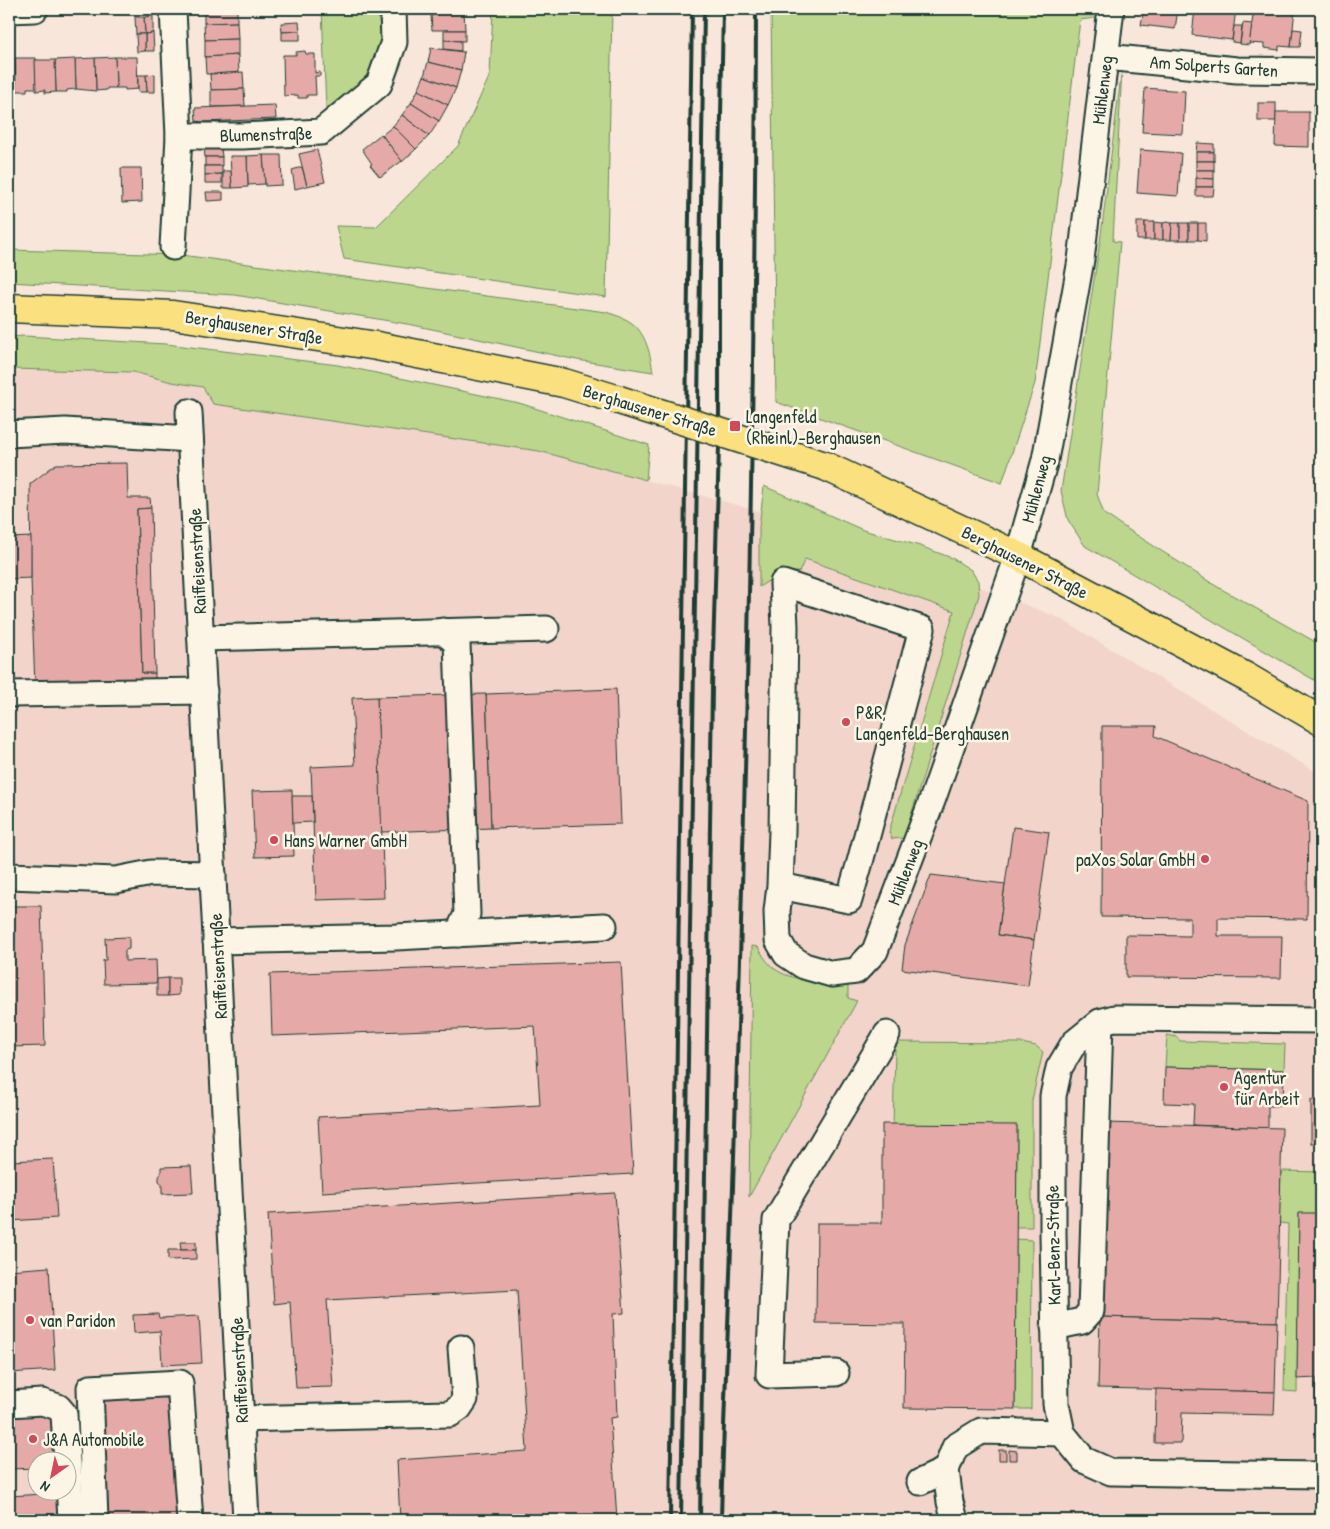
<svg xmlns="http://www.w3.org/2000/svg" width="1330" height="1529" font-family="'Patrick Hand',sans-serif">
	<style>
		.built { fill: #f2d4ca; fill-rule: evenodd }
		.green { fill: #bcd68d; stroke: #6e8a60 }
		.building { fill: #e5aaa8; stroke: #1f3d34 }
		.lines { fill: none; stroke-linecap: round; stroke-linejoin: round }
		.minor-casing { stroke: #1f3d34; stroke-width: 29 }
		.major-casing { stroke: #1f3d34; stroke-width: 31 }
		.minor { stroke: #fcf5e5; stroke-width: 25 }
		.major { stroke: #fbe080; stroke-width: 28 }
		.rail { stroke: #1f3d34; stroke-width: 4 }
		.major-bridge-casing { stroke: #1f3d34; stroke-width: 31; stroke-linecap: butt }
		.major-bridge { stroke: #fbe080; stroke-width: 28 }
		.poi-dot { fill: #d1495b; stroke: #fcf5e5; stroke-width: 2 }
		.labels { text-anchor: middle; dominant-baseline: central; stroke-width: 5; stroke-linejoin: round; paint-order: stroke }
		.street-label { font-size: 18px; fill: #1f3d34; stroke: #fcf5e5 }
		.poi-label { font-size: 18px; fill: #1f3d34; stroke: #fcf5e5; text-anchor: start }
	</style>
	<rect width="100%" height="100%" fill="#f7e6d9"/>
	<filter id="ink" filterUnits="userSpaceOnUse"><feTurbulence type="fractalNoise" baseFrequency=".02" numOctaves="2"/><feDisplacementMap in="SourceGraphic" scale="10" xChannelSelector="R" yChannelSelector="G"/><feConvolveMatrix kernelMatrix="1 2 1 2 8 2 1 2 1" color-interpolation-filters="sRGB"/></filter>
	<g filter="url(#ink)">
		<path class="built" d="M9 369 133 372 172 382 203 387 213 404 539 451 850 536 1059 618 1321 775V1520H9ZM38 1462H68V1492H38Z"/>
		<g class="green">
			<path d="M322 9H378L381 38 379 51 372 65 362 83 348 98 326 109Z"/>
			<path d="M493 9H612L606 297 344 259 336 226 376 227 458 146 490 75Z"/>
			<path d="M771 9H1096L1095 18 1080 20 1035 383 1002 483 776 402Z"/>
			<path d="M1122 68 1113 241 1120 242 1097 494 1104 514 1216 586 1321 645V684L1085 546 1068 520 1061 491 1101 235Z"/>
			<path d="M9 250 181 255 606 312C612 314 619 316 625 319 645 328 650 352 653 372L577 360 413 325 235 295 9 282Z"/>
			<path d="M24 336 166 344 338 365 519 403 649 445 646 480 539 451 213 404 203 387 172 382 133 372 9 369V337Z"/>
			<path d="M764 486 863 530 920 546 952 558 971 570 978 581 979 595 904 838 892 839 889 832 954 611 805 559 799 572H782L759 587V527Z"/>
			<path d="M752 946 758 947C763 956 769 966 778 971 793 981 830 982 848 985V998L857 1001 749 1197Z"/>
			<path d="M1167 1035 1177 1037 1180 1041 1285 1044 1284 1070 1165 1067Z"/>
			<path d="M898 1042 1021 1043 1036 1046 1043 1052 1032 1100V1227H1016L1017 1126 893 1125 895 1050 892 1043Z"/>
			<path d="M1281 1171 1321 1172V1213L1299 1214 1297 1392 1284 1391 1288 1224 1279 1223Z"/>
			<path d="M1016 1239 1032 1240 1031 1409H1015Z"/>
		</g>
		<g class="building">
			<path d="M204 9H237V22L204 23Z"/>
			<path d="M430 9H464V11L431 15Z"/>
			<path d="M1144 9H1178L1175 29 1141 25Z"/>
			<path d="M1195 9H1236L1232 40 1192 35Z"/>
			<path d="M1254 9H1295L1291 47 1279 46V50L1264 48V44L1249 43Z"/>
			<path d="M464 11 465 30H432L431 15Z"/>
			<path d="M153 16V33L145 34 144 17Z"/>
			<path d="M135 17H144L145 34H136Z"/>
			<path d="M237 22 238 39 205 40 204 23Z"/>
			<path d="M299 22 300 31 282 32 281 23Z"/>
			<path d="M1243 23 1252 24 1249 45 1240 44Z"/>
			<path d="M1234 26H1242L1240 43 1232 42Z"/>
			<path d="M1293 29 1302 30 1300 47H1291Z"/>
			<path d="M444 30H465V41L444 40Z"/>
			<path d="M300 31V40H282V32Z"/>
			<path d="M153 33 154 51H145V34Z"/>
			<path d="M136 34H145V51L137 52Z"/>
			<path d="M238 39V55L205 57V40Z"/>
			<path d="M444 40 461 41V51L444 49Z"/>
			<path d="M431 48 464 52 461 70 428 62Z"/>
			<path d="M305 51 306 54H315V73L320 72V76H315L316 95H307V98H298V95L284 96 283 55H296V52Z"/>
			<path d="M238 55 239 73 206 74 205 57Z"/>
			<path d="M115 57H137L138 89 125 90V88H116Z"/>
			<path d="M115 57 116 88H107V90L96 91 95 58Z"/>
			<path d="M9 58H15L16 91H9Z"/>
			<path d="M15 58H36V88H27V91H16Z"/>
			<path d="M95 58 96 91 76 89 75 59Z"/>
			<path d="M75 59 76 89 67 90V92H56L55 60Z"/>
			<path d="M35 60H55L56 92 45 93V90L36 91Z"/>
			<path d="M428 62 461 70 456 88 424 76Z"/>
			<path d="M243 72 244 89 211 90 210 74Z"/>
			<path d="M155 74V92H147L146 75Z"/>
			<path d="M138 75H146L147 92H138Z"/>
			<path d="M424 76 456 88 448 105 418 90Z"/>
			<path d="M1145 88 1185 91 1183 134 1142 132Z"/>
			<path d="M244 89 245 106 211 107V90Z"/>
			<path d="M418 90 448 105 439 121 411 103Z"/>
			<path d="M411 103 439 121 429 136 402 115Z"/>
			<rect x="1258" y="103" width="18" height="18"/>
			<rect x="1314" y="104" width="7" height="10"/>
			<path d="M275 105 276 119 203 122 196 121 195 108Z"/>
			<path d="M1276 112H1309V147L1275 146Z"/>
			<path d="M402 115 429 136 416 149 393 126Z"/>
			<path d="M393 126 416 149 402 162 382 135Z"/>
			<path d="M381 134 402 161 380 177 370 165 372 164 362 149Z"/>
			<path d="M1197 143 1214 144V152H1196Z"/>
			<path d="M204 148H221L222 157H205Z"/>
			<path d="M317 150 325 182 307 186 299 154Z"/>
			<path d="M1140 150 1181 153 1178 196 1137 193Z"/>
			<rect x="1196" y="152" width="18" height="9"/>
			<path d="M263 155H281L282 185 265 186Z"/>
			<path d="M263 155 265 184 248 185 247 156Z"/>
			<path d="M230 156H247L248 187 232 188Z"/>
			<rect x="205" y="157" width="17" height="9"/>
			<rect x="1196" y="161" width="18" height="9"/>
			<path d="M205 166H222V174L205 175Z"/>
			<path d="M302 167 307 186 295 189 292 170Z"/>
			<path d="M121 168H141L142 202 122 203Z"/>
			<path d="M1196 170H1214V179L1196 178Z"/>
			<path d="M223 171H231L232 188H223Z"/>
			<path d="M222 174V183H205V175Z"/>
			<path d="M1196 178 1214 179V187H1196Z"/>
			<path d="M1196 187H1214L1213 196H1196Z"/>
			<path d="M206 192H223V200L207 201Z"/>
			<rect x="1137" y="222" width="8" height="18"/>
			<rect x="1145" y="222" width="9" height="18"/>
			<path d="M1154 222 1163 223V240H1154Z"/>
			<path d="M1167 222 1172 223 1171 240H1163V223Z"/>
			<path d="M1172 223H1180V240H1171Z"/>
			<rect x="1180" y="223" width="9" height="17"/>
			<rect x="1189" y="223" width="9" height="17"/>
			<path d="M1198 223H1206V241L1198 240Z"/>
			<path d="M127 463 128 498H150L151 508 137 509 142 673H155V683L35 687 31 578 30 484 56 464Z"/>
			<path d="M151 508 155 673H142L137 509Z"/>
			<path d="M31 537V578L9 579V538Z"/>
			<path d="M616 689 621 824 491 828 486 694Z"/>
			<path d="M486 694 491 828 381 832 377 697Z"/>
			<path d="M377 697 384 898 316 900 311 767 355 765 352 698Z"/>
			<path d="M1102 726H1156L1155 736 1308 801 1307 919 1218 918V936H1282L1281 978 1126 977V935L1190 936V918L1101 917Z"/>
			<path d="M292 790 294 856 255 857 252 791Z"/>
			<path d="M292 796H312L313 822 293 823Z"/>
			<path d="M1013 827 1049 832 1034 940 998 935Z"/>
			<path d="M931 875 1005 884 998 935 1034 940 1028 986 902 969 905 945Z"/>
			<path d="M9 906H41L45 1046 9 1047Z"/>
			<path d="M129 937V949L125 950V961L156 960 157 983 104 984 103 960H106L105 938Z"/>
			<path d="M621 962 633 1174 322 1192 318 1117 540 1105 535 1026 272 1036 270 974Z"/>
			<path d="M168 978V996H157V979Z"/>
			<path d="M168 978H179V995L168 996Z"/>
			<path d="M1165 1067 1284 1070 1283 1106H1268V1128L1193 1125 1194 1104 1164 1103Z"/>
			<rect x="1311" y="1100" width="10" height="43"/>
			<path d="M1105 1123 1282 1128 1277 1322 1100 1317Z"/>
			<path d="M882 1124 1017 1125 1015 1409 904 1408 905 1324 816 1323 817 1223H882Z"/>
			<path d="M53 1159 57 1218 9 1221V1161Z"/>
			<path d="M191 1166 193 1193 162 1194V1184L159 1181V1177L161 1173V1167Z"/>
			<path d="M615 1193 624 1313 613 1314 617 1417 610 1418 617 1519 591 1520H400L397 1460 527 1451 517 1290 327 1300 333 1387 296 1388 290 1302 274 1304 268 1214Z"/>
			<path d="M1299 1213H1321V1432H1316V1378L1297 1379Z"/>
			<path d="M180 1242H196V1250H181Z"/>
			<path d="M168 1250H196V1259L168 1260Z"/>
			<path d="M49 1267 55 1370 9 1373V1270Z"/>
			<path d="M158 1314 159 1318 199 1316 202 1363 162 1365 160 1331 134 1333 133 1315Z"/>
			<path d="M1100 1317 1277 1322 1275 1392 1098 1388Z"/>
			<path d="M1156 1389 1275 1392 1274 1415 1182 1413 1181 1443H1155Z"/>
			<path d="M174 1391 182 1520H108L101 1396Z"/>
			<path d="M57 1415 59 1462H38V1468L9 1469V1417Z"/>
			<rect x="999" y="1450" width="7" height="10"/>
			<path d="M1009 1450 1017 1451V1460H1009Z"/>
			<path d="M61 1493 63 1520H9V1496Z"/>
		</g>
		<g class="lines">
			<defs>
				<g id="minor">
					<path d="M173 9 179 136 173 247"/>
					<path d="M9 10 35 9"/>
					<path d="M1106 57 1237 70 1321 71"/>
					<path d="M179 136H242L321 132 379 84 394 42 393 9"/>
					<path d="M189 412 246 1520"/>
					<path d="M9 434 65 431 190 439"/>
					<path d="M443 631 457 643 467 914 458 934"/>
					<path d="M201 638 546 629"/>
					<path d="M9 694 204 691"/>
					<path d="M9 876 116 880 151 873 213 874"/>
					<path d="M780 886 849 900 860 862 922 629 783 583 785 627 782 831 780 886 777 911 778 940 786 954 804 966 832 974 856 971 875 951 933 798 1018 556 1045 460 1081 260 1111 9"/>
					<path d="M216 941 396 937 604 926"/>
					<path d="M1321 1020 1114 1018 1100 1022 1074 1043 1059 1068 1053 1096V1233L1056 1404 1062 1433 1084 1460 1111 1472 1321 1475"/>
					<path d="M1054 1327 1082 1321 1091 1311 1100 1022"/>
					<path d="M836 1373 769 1375 776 1220 887 1034"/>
					<path d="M9 1404 42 1402 58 1407 64 1414 67 1462"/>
					<path d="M241 1419 450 1414 459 1408 465 1399 461 1348"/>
					<path d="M68 1467 71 1520"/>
					<path d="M920 1482 946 1470"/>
					<path d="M95 1520 90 1388 180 1383 190 1520"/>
					<path d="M955 1520 950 1502 946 1470 955 1447 981 1431 1062 1433"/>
				</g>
				<g id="major">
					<path d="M9 308 173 315 377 346 564 383 619 400"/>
					<path d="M825 466 1018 556 1248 678 1321 721"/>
				</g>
			</defs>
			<use href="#minor" class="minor-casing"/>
			<use href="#major" class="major-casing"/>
			<use href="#minor" class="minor"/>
			<use href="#major" class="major"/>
			<g class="rail">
				<path d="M670 1520 692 9"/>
				<path d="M681 1520 704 9"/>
				<path d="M700 1520 712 688 719 446V222L723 9"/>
				<path d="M721 1520C723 1429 728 1338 731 1247 745 834 755 422 756 9"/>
			</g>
			<defs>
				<path id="major-bridge" d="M619 400 825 466"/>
			</defs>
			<use href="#major-bridge" class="major-bridge-casing"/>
			<use href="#major-bridge" class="major-bridge"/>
		</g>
	</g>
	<g class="poi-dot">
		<rect x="729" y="420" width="12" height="12" rx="2.5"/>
		<circle cx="846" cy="722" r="5"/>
		<circle cx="274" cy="840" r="5"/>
		<circle cx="1205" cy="859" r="5"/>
		<circle cx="1224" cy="1087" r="5"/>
		<circle cx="30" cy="1320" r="5"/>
		<circle cx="33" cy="1439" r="5"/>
	</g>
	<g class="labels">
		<g class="street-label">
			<text transform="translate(1214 66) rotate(4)">Am Solperts Garten</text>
			<text transform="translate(1102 90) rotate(-83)">Mühlenweg</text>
			<text transform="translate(266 134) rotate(-2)">Blumenstraße</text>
			<text transform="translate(254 327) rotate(9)">Berghausener Straße</text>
			<text transform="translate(650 410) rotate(17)">Berghausener Straße</text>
			<text transform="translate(1036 489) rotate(-75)">Mühlenweg</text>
			<text transform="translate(197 561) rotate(-93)">Raiffeisenstraße</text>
			<text transform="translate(1025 562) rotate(27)">Berghausener Straße</text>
			<text transform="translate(905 872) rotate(-69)">Mühlenweg</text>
			<text transform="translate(218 966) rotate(-93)">Raiffeisenstraße</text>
			<text transform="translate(1053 1245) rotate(-91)">Karl-Benz-Straße</text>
			<text transform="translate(239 1370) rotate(-93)">Raiffeisenstraße</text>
		</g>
		<g class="poi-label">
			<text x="746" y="416">Langenfeld<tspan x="746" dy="21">(Rheinl)-Berghausen</tspan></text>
			<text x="856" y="712">P&amp;R,<tspan x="856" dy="21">Langenfeld-Berghausen</tspan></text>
			<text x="284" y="840">Hans Warner GmbH</text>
			<text x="1195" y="859" text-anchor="end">paXos Solar GmbH</text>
			<text x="1234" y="1077">Agentur<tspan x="1234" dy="21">für Arbeit</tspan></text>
			<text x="40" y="1320">van Paridon</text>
			<text x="43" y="1439">J&amp;A Automobile</text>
		</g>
	</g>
	<rect width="1330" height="1529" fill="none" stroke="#fcf5e5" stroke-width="30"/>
	<rect x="15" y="15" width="1300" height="1499" fill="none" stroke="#1f3d34" stroke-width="2" filter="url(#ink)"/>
	<g transform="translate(52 1476) rotate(213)"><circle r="24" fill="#fcf5e5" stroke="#a4ab9e"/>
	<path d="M0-4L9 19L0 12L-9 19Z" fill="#d1495b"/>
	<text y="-8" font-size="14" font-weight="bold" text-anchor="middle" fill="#1f3d34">N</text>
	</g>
</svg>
